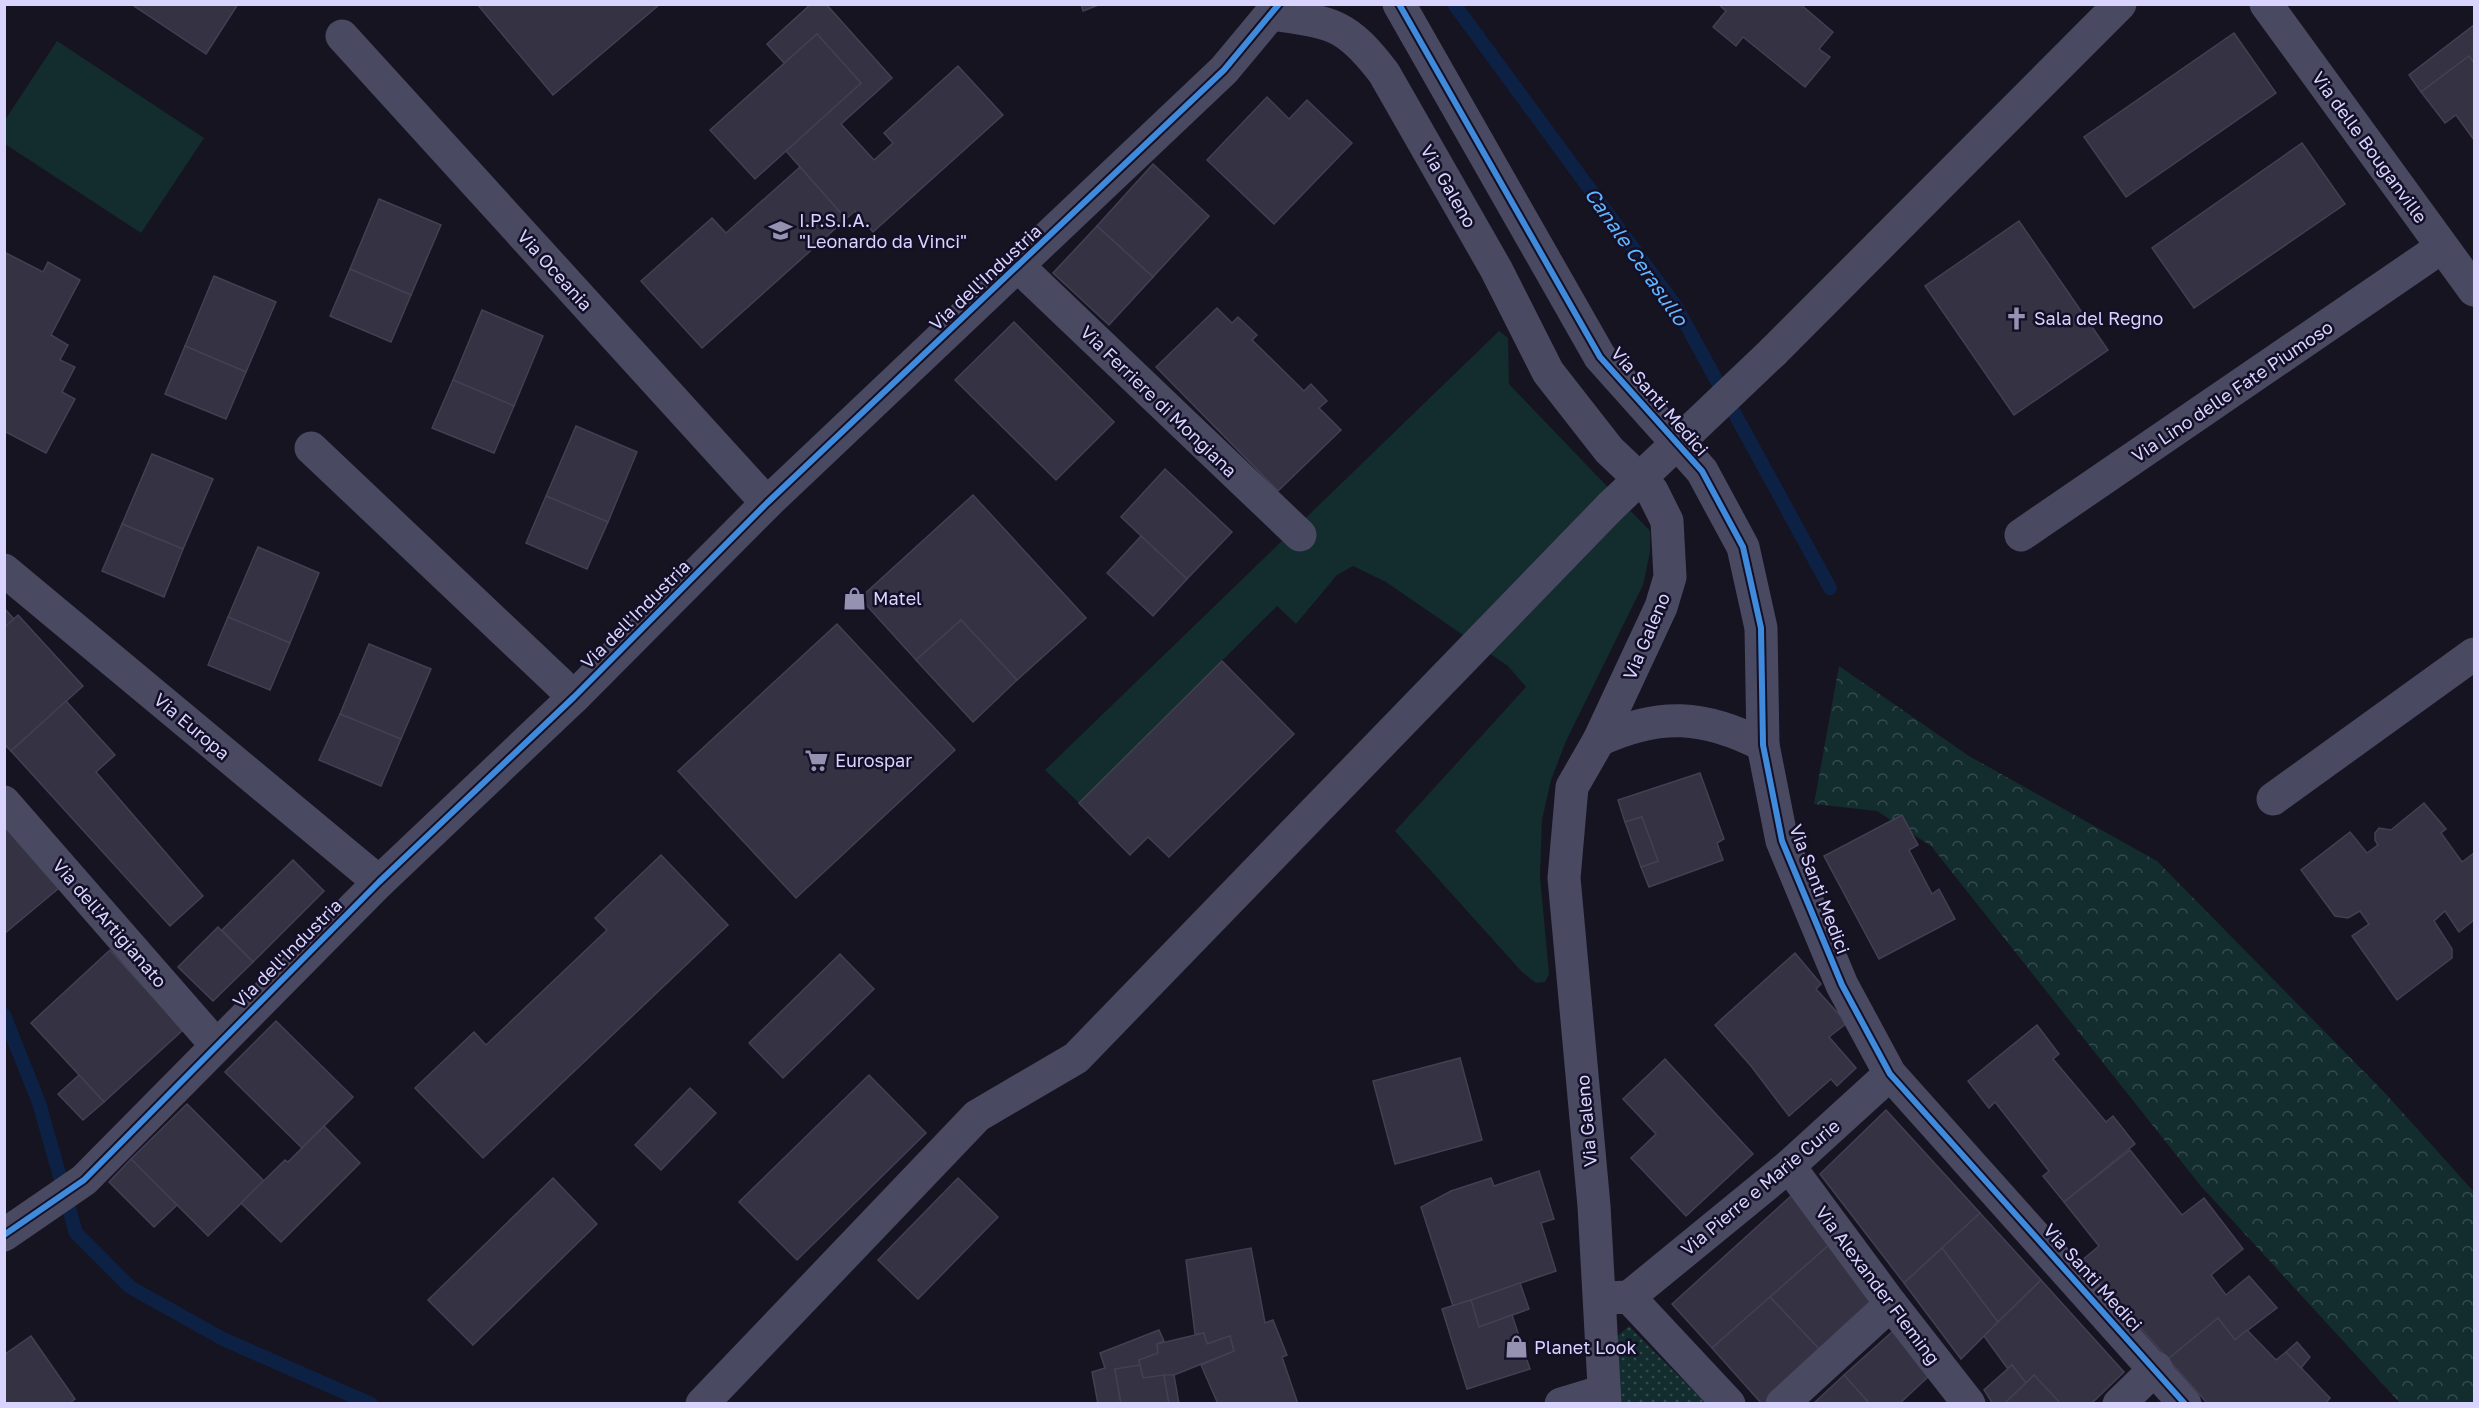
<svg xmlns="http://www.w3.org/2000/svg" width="2479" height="1408" font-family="'Golos Text',sans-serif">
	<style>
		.grass { fill: #132c2d }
		.forest { fill: url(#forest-crowns) }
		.park { fill: url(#park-dots) }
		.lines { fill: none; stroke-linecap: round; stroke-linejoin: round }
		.stream { stroke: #0d2144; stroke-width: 14 }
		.building { fill: #343243; stroke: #433f54; stroke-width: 1.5 }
		.minor { stroke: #4a4962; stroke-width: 33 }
		.minor-bridge { stroke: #4a4962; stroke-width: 33 }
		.cycleway-casing { stroke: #130f26; stroke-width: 10 }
		.cycleway { stroke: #408adc; stroke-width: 6 }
		.labels { text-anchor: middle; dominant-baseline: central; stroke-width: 5; stroke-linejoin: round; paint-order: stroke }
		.street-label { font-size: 18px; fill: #d9d4ff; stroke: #130f26 }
		.poi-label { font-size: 18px; fill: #d9d4ff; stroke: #130f26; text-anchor: start }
		.water-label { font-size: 20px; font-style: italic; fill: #62b6ff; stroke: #130f26 }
	</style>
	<defs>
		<pattern id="forest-crowns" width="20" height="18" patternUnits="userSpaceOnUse" patternTransform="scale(1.5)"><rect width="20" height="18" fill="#132c2d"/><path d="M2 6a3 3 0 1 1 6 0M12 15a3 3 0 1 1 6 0" fill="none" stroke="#354a4c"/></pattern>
		<pattern id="park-dots" width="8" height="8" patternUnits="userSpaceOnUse" patternTransform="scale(1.5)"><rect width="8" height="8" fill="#132c2d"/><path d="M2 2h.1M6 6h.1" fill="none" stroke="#354a4c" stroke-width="1.8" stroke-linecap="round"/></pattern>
	</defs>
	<rect width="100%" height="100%" fill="#161421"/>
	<g class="grass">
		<path d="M57 41 204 138 141 233 5 144V120Z"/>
		<path d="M1499 331 1508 338 1509 384 1650 531V552L1643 585 1566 741 1551 780 1542 820 1540 877 1549 974 1545 982 1536 983 1522 972 1395 831 1526 687 1508 666 1386 582 1353 566 1337 575 1296 624 1277 606 1079 803 1045 770Z"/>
	</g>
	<path class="forest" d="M1839 666 1969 756 2157 861 2385 1093 2474 1192V1403H2400L2200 1185 1931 846 1877 811 1814 804Z"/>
	<path class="park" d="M1629 1326 1706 1403H1618L1615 1338Z"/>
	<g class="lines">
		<g class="stream">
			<path d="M1454 4 1677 308 1830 588"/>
			<path d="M4 1015 39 1103 76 1233 130 1287 223 1339 371 1404"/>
		</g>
	</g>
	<g class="building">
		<path d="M131 4H238L206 54Z"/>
		<path d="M477 4H660L553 95Z"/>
		<path d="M811 4H826L892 78 841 124 874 160 893 143 884 133 958 66 1003 115 873 232 855 211 846 219 786 151 861 83 817 34 784 63 767 44Z"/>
		<path d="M1081 4H1101L1083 11Z"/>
		<path d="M1718 4H1800L1833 32 1819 49 1830 57 1805 87 1743 37 1736 46 1713 27 1726 11Z"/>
		<path d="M2474 25V63L2469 56 2421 92 2409 75Z"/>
		<path d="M2234 33 2276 93 2126 197 2084 137Z"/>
		<path d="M817 34 861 83 755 179 710 130Z"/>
		<path d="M2469 56 2474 63V140L2456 115 2445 123 2421 92Z"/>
		<path d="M1267 97 1289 119 1307 100 1352 143 1274 224 1207 160Z"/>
		<path d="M2302 143 2345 204 2194 308 2152 248Z"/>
		<path d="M1153 164 1209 216 1153 277 1097 226Z"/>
		<path d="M800 167 846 219 702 348 641 281 712 218 726 233Z"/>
		<path d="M379 199 441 225 411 295 350 269Z"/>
		<path d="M2019 221 2108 350 2014 415 1925 286Z"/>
		<path d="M1097 226 1153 277 1109 325 1053 273Z"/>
		<path d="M4 252 43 272 48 262 80 280 51 335 68 345 60 360 75 367 62 392 75 399 46 453 4 431Z"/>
		<path d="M350 269 411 295 391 342 330 316Z"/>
		<path d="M214 276 276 302 246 372 185 346Z"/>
		<path d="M1217 308 1232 323 1238 317 1257 335 1252 340 1304 391 1311 384 1327 401 1319 408 1341 430 1278 491 1156 367Z"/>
		<path d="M482 310 543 336 514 406 453 380Z"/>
		<path d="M1014 322 1114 422 1056 480 955 380Z"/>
		<path d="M185 346 246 372 226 419 165 394Z"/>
		<path d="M453 380 514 406 494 453 432 428Z"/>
		<path d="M576 426 637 452 608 522 546 496Z"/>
		<path d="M152 454 213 479 183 549 122 524Z"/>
		<path d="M1165 469 1232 532 1187 579 1121 517Z"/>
		<path d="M973 495 1086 618 1017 680 961 620 916 660 860 598Z"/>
		<path d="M546 496 608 522 587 569 526 543Z"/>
		<path d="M122 524 183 549 164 597 102 571Z"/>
		<path d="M1141 536 1187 579 1153 616 1107 573Z"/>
		<path d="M258 547 319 573 290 643 228 617Z"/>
		<path d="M4 608 14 619 4 628Z"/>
		<path d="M18 615 83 686 11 751 4 744V628Z"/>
		<path d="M228 617 290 643 270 690 208 665Z"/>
		<path d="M961 620 1017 680 973 722 916 660Z"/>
		<path d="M837 624 955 750 796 898 678 771Z"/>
		<path d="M369 644 431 669 401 739 340 714Z"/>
		<path d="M1222 661 1294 734 1169 857 1148 837 1130 855 1079 803Z"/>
		<path d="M66 701 115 755 96 772 203 896 170 926 11 751Z"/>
		<path d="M340 714 401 739 381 786 319 760Z"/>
		<path d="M1700 773 1724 839 1717 843 1723 860 1649 887 1641 867 1658 861 1642 817 1625 822 1618 800Z"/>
		<path d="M2424 803 2446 829 2441 833 2462 862 2474 853V920L2459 932 2445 911 2434 921 2452 949V958L2397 1000 2352 936 2369 924 2360 911 2348 918 2335 916 2301 870 2350 832 2367 853 2378 845 2375 840V833L2379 828 2391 830Z"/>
		<path d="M1902 815 1918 845 1909 850 1932 894 1939 889 1955 919 1879 959 1824 856Z"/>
		<path d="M1642 817 1658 861 1641 867 1625 822Z"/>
		<path d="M7 829 59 888 4 934V832Z"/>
		<path d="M661 855 728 925 483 1158 415 1088 474 1032 486 1045 607 930 595 918Z"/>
		<path d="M293 860 324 891 253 962 222 930Z"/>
		<path d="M218 927 253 962 213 1001 178 967Z"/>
		<path d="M110 950 183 1030 104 1102 31 1023Z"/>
		<path d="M1795 953 1821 984 1816 989 1847 1023 1829 1037 1856 1068 1837 1086 1831 1079 1789 1116 1751 1066 1715 1025Z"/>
		<path d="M840 954 874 989 783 1078 749 1043Z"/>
		<path d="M276 1021 353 1097 302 1148 225 1072Z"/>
		<path d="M2037 1025 2059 1054 2053 1059 2106 1122 2113 1116 2135 1144 2064 1202 2043 1176 2049 1171 1995 1102 1989 1108 1968 1081Z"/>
		<path d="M1460 1058 1482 1140 1395 1164 1373 1081Z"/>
		<path d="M1665 1059 1753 1154 1686 1216 1631 1158 1656 1134 1623 1099Z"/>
		<path d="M79 1075 104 1102 83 1120 58 1094Z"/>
		<path d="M869 1075 926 1133 797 1260 739 1202Z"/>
		<path d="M690 1088 716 1113 661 1170 635 1145Z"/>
		<path d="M187 1104 264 1181 208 1236 131 1159Z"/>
		<path d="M1886 1110 1980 1213 1904 1283 1820 1174Z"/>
		<path d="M324 1126 360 1163 281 1242 241 1203 285 1160 288 1162Z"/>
		<path d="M2130 1150 2182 1215 2204 1198 2243 1249 2211 1275 2226 1295 2249 1276 2277 1308 2235 1340 2218 1318 2168 1359 2081 1261 2099 1246 2064 1202Z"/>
		<path d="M131 1159 177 1205 154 1227 109 1182Z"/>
		<path d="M1539 1171 1554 1219 1541 1223 1556 1271 1453 1306 1421 1207 1451 1191 1491 1178 1494 1186Z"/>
		<path d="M553 1178 597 1224 473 1345 428 1300Z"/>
		<path d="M958 1178 998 1217 918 1299 878 1260Z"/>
		<path d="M1792 1195 1830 1244 1712 1348 1672 1304Z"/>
		<path d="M1980 1213 2041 1280 1998 1322 1942 1248Z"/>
		<path d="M1830 1244 1875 1302 1822 1352 1770 1297Z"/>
		<path d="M1251 1248 1265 1323 1273 1320 1287 1355 1282 1357 1298 1404H1218L1201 1365 1234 1351 1230 1336 1207 1344 1204 1333 1195 1334 1186 1260Z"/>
		<path d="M1942 1248 1998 1322 1961 1359 1904 1283Z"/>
		<path d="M2041 1280 2124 1372 2091 1404H2061L2034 1375 2026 1383 2012 1365 2008 1369 1984 1336Z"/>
		<path d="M1520 1283 1529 1309 1479 1327 1471 1300Z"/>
		<path d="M1770 1297 1822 1352 1766 1404H1762L1712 1348Z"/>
		<path d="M1471 1300 1479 1327 1512 1315 1530 1369 1467 1389 1442 1309Z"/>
		<path d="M2218 1318 2235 1340 2247 1330 2276 1360 2286 1352 2330 1398 2325 1404H2208L2168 1359Z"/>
		<path d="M1159 1330 1164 1341 1157 1344 1158 1353 1139 1360 1140 1365 1115 1369 1121 1404H1098L1092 1372 1105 1368 1100 1353Z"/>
		<path d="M1894 1330 1928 1377 1899 1404H1870L1844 1375Z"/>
		<path d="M1204 1333 1207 1344 1230 1336 1234 1351 1174 1375 1143 1378 1139 1360 1158 1353 1157 1344Z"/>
		<path d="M31 1336 75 1399 68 1404H4V1355Z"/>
		<path d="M2297 1342 2310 1357 2301 1368 2286 1352Z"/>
		<path d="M1140 1365 1143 1378 1164 1375 1169 1404H1121L1115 1369Z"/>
		<path d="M2012 1365 2026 1383 2004 1404H1993L1984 1390Z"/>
		<path d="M1164 1375H1174L1179 1404H1169Z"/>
		<path d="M1844 1375 1870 1404H1813Z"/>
		<path d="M2034 1375 2061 1404H2004L2026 1383Z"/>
	</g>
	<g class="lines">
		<g class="minor">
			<path d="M1399 4 1600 357 1702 471 1743 547 1761 628 1763 745 1782 841 1842 985 1890 1074 2185 1404"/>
			<path d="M2266 4 2474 290"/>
			<path d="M1271 14C1332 23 1345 22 1384 73L1496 269 1548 372 1609 450 1652 491 1667 521 1670 577 1661 607 1599 740 1572 787 1564 878 1594 1206 1605 1404"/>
			<path d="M342 36 767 503"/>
			<path d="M1018 266 1300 535"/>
			<path d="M1773 352 2120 4"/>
			<path d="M311 448 574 697"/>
			<path d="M2021 535 2442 247"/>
			<path d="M4 570 379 882"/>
			<path d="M1599 740C1660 712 1704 715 1763 745"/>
			<path d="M2273 799 2474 654"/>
			<path d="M4 802 216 1045"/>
			<path d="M1789 1166 1891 1304 1969 1404"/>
			<path d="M4 1235 84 1180 379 882 574 697 767 503 1224 70 1279 4"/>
			<path d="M1629 1297 1789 1166 1890 1074"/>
			<path d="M1606 1298 1629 1297 1729 1404"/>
			<path d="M702 1404 977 1116 1076 1058 1610 507"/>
			<path d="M1561 1404 1604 1391"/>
			<path d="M1782 1404 1891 1304"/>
			<path d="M2119 1404 2156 1368"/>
		</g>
		<path class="minor-bridge" d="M1610 507 1773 352"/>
		<defs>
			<g id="cycleway">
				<path d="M1399 4 1600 357 1702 471 1743 547 1761 628 1763 745 1782 841 1842 985 1890 1074 2185 1404"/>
				<path d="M4 1235 84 1180 379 882 574 697 767 503 1224 70 1279 4"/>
			</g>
		</defs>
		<use href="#cycleway" class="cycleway-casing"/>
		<use href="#cycleway" class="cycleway"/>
	</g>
	<defs>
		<symbol id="school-bare" viewBox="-9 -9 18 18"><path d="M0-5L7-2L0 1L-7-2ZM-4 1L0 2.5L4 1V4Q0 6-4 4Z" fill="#9591b1" stroke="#130f26" stroke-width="2.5" paint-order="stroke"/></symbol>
		<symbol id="church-bare" viewBox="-9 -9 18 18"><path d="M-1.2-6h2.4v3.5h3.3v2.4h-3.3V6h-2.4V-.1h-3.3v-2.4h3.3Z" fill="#9591b1" stroke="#130f26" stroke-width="2.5" paint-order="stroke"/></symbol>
		<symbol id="shop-bare" viewBox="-9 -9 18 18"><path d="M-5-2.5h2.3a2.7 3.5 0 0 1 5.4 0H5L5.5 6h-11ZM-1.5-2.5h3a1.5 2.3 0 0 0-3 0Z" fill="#9591b1" stroke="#130f26" stroke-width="2.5" paint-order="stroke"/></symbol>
		<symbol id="supermarket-bare" viewBox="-9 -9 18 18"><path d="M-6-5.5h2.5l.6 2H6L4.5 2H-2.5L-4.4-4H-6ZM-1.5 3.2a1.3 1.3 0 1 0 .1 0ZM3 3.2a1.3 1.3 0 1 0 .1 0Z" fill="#9591b1" stroke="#130f26" stroke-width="2.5" paint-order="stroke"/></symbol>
	</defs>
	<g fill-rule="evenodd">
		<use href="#school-bare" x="764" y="214" width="33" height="33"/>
		<use href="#church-bare" x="2000" y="302" width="33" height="33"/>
		<use href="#shop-bare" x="838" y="582" width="33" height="33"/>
		<use href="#supermarket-bare" x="800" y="744" width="33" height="33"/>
		<use href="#shop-bare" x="1500" y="1330" width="33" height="33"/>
	</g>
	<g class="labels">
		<g class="street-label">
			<text transform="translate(2370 147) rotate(54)">Via delle Bouganville</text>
			<text transform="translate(1449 186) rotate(60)">Via Galeno</text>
			<text transform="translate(555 270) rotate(48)">Via Oceania</text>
			<text transform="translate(985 277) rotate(-43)">Via dell'Industria</text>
			<text transform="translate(2232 391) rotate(-34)">Via Lino delle Fate Piumoso</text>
			<text transform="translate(1159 401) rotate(44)">Via Ferriere di Mongiana</text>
			<text transform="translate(1660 401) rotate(49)">Via Santi Medici</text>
			<text transform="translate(635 614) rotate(-45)">Via dell'Industria</text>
			<text transform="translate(1646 636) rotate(-67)">Via Galeno</text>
			<text transform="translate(192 726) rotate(40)">Via Europa</text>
			<text transform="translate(1820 889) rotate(69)">Via Santi Medici</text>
			<text transform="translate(110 923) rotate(49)">Via dell'Artigianato</text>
			<text transform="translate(287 953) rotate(-45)">Via dell'Industria</text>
			<text transform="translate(1586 1121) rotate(-95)">Via Galeno</text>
			<text transform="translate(1760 1187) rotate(-40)">Via Pierre e Marie Curie</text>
			<text transform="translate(2093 1277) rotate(48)">Via Santi Medici</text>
			<text transform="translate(1878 1285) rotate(53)">Via Alexander Fleming</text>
		</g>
		<g class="poi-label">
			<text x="799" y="220">I.P.S.I.A.<tspan x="799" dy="21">"Leonardo da Vinci"</tspan></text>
			<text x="2034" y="318">Sala del Regno</text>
			<text x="873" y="598">Matel</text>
			<text x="835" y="760">Eurospar</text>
			<text x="1534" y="1347">Planet Look</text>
		</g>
		<g class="water-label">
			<text transform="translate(1637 256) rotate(55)">Canale Cerasullo</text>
		</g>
	</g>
	<rect width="2479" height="1408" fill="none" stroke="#d9d4ff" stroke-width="12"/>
</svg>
